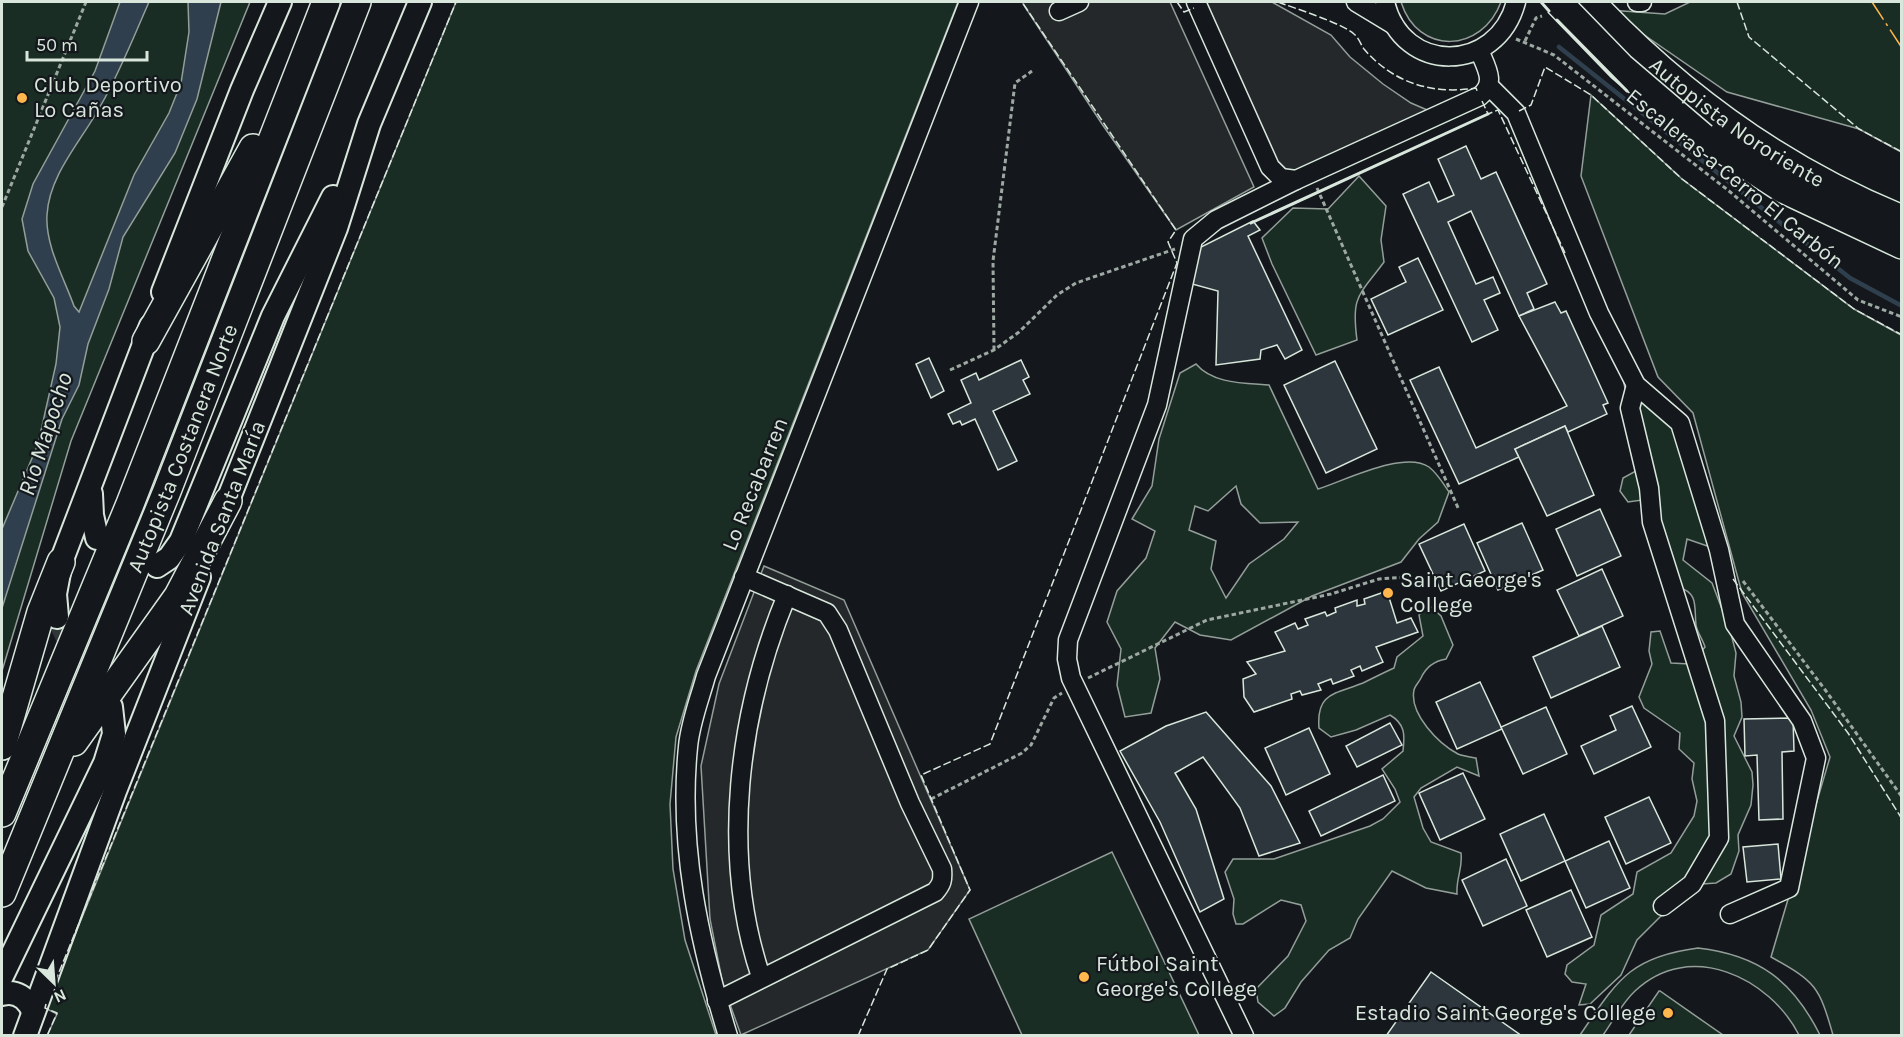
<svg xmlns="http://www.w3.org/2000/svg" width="1903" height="1037" font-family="Karla,sans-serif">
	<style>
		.green { fill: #1a2d24; stroke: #939e99; stroke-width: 1.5; fill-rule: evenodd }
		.parking { fill: #24282b; stroke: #939e99; stroke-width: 1.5 }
		.water { fill: #2f3f4d; stroke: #939e99; stroke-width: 1.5 }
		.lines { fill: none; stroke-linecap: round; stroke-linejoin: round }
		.stream { stroke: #2f3f4d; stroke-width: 4.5 }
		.building { fill: #2c363c; stroke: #d8e6dc; stroke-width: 1.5 }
		.major-tunnel { stroke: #313739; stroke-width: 22; stroke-dasharray: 22 11; stroke-linecap: butt }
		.minor-casing { stroke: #d8e6dc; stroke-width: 21 }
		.major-casing { stroke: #d8e6dc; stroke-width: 26 }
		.highway-casing { stroke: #d8e6dc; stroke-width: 30 }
		.path { stroke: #9da8a2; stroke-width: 3; stroke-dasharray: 4.5 3; stroke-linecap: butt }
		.minor { stroke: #14181c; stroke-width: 18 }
		.major { stroke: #14181c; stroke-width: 22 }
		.highway { stroke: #14181c; stroke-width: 27 }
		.highway-bridge-casing { stroke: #d8e6dc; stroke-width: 30; stroke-linecap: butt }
		.highway-bridge { stroke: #14181c; stroke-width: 27 }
		.fence { stroke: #d8e6dc; stroke-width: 1.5; stroke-dasharray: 8 3; stroke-linecap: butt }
		.wall { stroke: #d8e6dc; stroke-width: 3 }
		.power { stroke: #ffb74d; stroke-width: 1.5; stroke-dasharray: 21 4.5 3 4.5; stroke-linecap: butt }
		.poi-dot { fill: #ffb74d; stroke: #14181c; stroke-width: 2 }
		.labels { text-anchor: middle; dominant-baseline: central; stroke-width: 4.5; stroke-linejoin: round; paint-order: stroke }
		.poi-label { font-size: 22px; fill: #d8e6dc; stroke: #14181c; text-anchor: start }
		.street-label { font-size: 22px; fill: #d8e6dc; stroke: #14181c }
		.water-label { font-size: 24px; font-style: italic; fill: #d8e6dc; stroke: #14181c }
	</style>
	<rect width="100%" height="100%" fill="#14181c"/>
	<g class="green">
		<path d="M2 2H250L71 441 2 671Z"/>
		<path d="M456 2H958L696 671 676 737 670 804 673 869 685 940 716 1035 47 1036 57 1014 45 1008Z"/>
		<path d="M1401 2H1501C1482 53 1418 56 1401 2Z"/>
		<path d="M1690 2H1901V152L1859 129 1727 92 1608 10 1665 14Z"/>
		<path d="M1591 95 1682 179 1854 309 1901 335V1035H1833C1819 986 1816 982 1771 957L1830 757 1811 710 1742 593 1693 413 1658 377 1581 176Z"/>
		<path d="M1359 176 1386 206 1381 240 1384 262C1359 296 1351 295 1357 340L1316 355 1272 264 1262 238 1293 208 1328 209Z"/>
		<path d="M1196 364C1213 384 1244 383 1269 385L1318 489C1344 481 1404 450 1429 467 1437 473 1443 483 1449 492L1438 522 1419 539 1401 562 1312 596 1231 640 1200 635 1175 622 1155 648 1160 679 1151 713 1125 717 1117 685 1121 649 1107 622 1117 591 1146 558 1155 531 1132 519 1152 486 1159 439 1180 373ZM1236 486 1241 504 1260 523 1298 522 1284 539 1249 564 1226 598 1211 569 1216 541 1189 530 1195 506 1208 511Z"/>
		<path d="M1622 374 1675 428 1716 549 1687 539 1683 560 1712 583 1730 630 1736 653 1734 676 1741 702 1742 717 1734 736 1752 772 1753 785 1751 805 1738 835 1739 851 1731 874 1716 883 1702 884 1667 910 1637 940 1621 975 1590 1004 1579 1005 1586 984 1572 982 1565 974 1567 965 1594 945 1601 915 1633 894 1637 872 1671 853 1694 816 1697 801 1692 779 1694 763 1679 749 1680 733 1644 708 1639 697 1652 664 1649 651 1651 632 1660 631 1671 663 1690 664 1705 647C1703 640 1697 632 1696 625 1694 607 1699 593 1678 587L1649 499 1628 502 1620 491 1623 478 1647 465 1629 407Z"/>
		<path d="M1429 605 1441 616 1453 645 1446 659C1434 661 1426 667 1421 678 1419 682 1415 686 1414 690 1409 714 1439 744 1458 754 1463 756 1470 757 1476 758L1479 776 1457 767 1421 788 1414 797 1423 828 1431 842 1461 853C1463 869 1456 877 1457 894L1426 888 1392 871 1358 919 1350 938 1329 950 1301 982 1285 1008 1274 1016 1258 1002 1256 989 1288 956 1306 921 1301 905 1281 900 1243 924H1236L1233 914 1234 899 1225 872 1233 859H1274L1370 826 1383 819 1400 802 1395 789 1382 769 1403 751C1405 734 1405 724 1390 715L1356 730 1331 737 1319 728C1316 692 1336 694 1363 683 1373 678 1383 673 1394 668L1397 657 1423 636 1419 615Z"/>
		<path d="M1112 852 1199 1035H1022L969 919Z"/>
		<path d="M1698 948C1759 955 1793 981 1820 1035H1799C1770 978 1690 939 1635 991 1622 1003 1613 1021 1603 1035H1580C1617 981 1629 957 1698 948Z"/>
		<path d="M1659 991H1660L1723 1035H1629Z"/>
	</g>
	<g class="parking">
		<path d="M1024 2H1170L1254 187 1176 230 1102 124 1023 4Z"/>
		<path d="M1209 2H1272L1331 35 1350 57 1383 84 1411 103 1439 115 1279 188 1199 6Z"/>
		<path d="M764 566 844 600 970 890 928 950 741 1035 723 985 710 919 701 766 719 684Z"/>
	</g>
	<path class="water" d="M120 2H149C134 36 120 72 101 105 83 139 49 174 47 215 45 245 64 278 74 306L79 312 134 175 169 113 181 83 189 32 188 2H221L197 99 175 153 123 237 109 289 88 344 79 385 62 419 2 608V529L38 444 56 364 60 327 54 298 28 251 22 219 33 184 95 71Z"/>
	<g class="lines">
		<path class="stream" d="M1559 47 1850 278 1902 306"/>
	</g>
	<g class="building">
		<path d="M1466 146 1481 179 1496 172 1547 284 1527 293 1534 309 1519 316 1471 211 1448 222 1476 284 1493 277 1500 293 1484 300 1498 330 1472 342 1403 194 1429 182 1438 202 1454 195 1438 159Z"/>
		<path d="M1253 221 1260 230 1248 236 1302 350 1285 359 1277 345 1261 350 1260 359 1216 365 1218 291 1192 284 1189 268 1198 257 1195 250Z"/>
		<path d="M1418 258 1443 310 1388 335 1371 299 1406 282 1399 267Z"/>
		<path d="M1555 302 1561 313 1566 311 1608 403 1603 405 1607 414 1568 432 1565 426 1515 449 1519 457 1459 484 1410 380 1439 367 1476 448 1567 406 1519 316Z"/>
		<path d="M929 358 944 391 931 398 916 364Z"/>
		<path d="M1021 360 1029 377 1023 380 1030 394 993 411 1017 461 998 470 975 419 962 425 960 421 953 424 948 414 971 403 961 380 976 373 979 380Z"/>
		<path d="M1335 361 1377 449 1326 473 1284 385Z"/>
		<path d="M1565 426 1594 495 1547 516 1515 449Z"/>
		<path d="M1600 509 1621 556 1577 576 1556 529Z"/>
		<path d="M1522 523 1543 570 1498 590 1477 543Z"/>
		<path d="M1464 524 1485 571 1441 591 1419 544Z"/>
		<path d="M1602 569 1623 616 1579 636 1557 590Z"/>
		<path d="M1387 591 1397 623 1411 618 1418 632 1376 647 1383 662 1362 671 1360 666 1351 670 1354 676 1333 684 1331 679 1318 684 1321 690 1302 695 1300 691 1291 694 1292 699 1254 712 1244 697 1243 679 1256 674 1247 662 1285 651 1275 632 1295 623 1298 629 1308 625 1305 619 1325 612 1327 616 1336 612 1335 608 1357 600V606L1365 604 1364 599Z"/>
		<path d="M1602 626 1620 667 1551 698 1533 657Z"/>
		<path d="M1480 682 1502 729 1457 749 1436 702Z"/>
		<path d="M1632 706 1651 747 1594 774 1581 746 1616 730 1610 716Z"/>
		<path d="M1546 707 1567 754 1523 774 1501 727Z"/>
		<path d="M1206 712 1271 786 1300 843 1259 856 1240 808 1203 757 1175 773 1196 809 1224 899 1200 912 1160 822 1120 751 1166 726Z"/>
		<path d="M1793 718 1794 751 1782 752 1783 819 1759 820 1757 755 1745 756 1744 719Z"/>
		<path d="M1390 723 1402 745 1357 767 1346 746Z"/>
		<path d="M1309 728 1330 774 1286 795 1265 748Z"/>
		<path d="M1463 773 1485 819 1440 840 1419 793Z"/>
		<path d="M1383 775 1395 801 1321 836 1309 811Z"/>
		<path d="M1649 797 1671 843 1626 864 1605 817Z"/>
		<path d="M1544 814 1565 861 1521 881 1500 834Z"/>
		<path d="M1609 841 1630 888 1586 908 1565 861Z"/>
		<path d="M1778 844 1781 879 1747 882 1743 847Z"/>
		<path d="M1506 859 1527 906 1483 926 1462 880Z"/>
		<path d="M1571 890 1592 937 1547 957 1526 910Z"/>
		<path d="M1431 972 1522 1036H1386Z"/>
	</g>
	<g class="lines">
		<path class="major-tunnel" d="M57 617 68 640 100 687"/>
		<defs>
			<g id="minor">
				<path d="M1196 2 1270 167 1281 178 1296 180 1480 96C1497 83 1486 67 1479 50"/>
				<path d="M1356 2 1394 25"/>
				<path d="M1385 2C1402 75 1497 74 1516 2"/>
				<path d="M1637 2H1642"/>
				<path d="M1059 11 1079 2"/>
				<path d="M1489 86 1516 113 1599 313 1636 385 1680 423 1719 550 1735 624 1802 721 1816 758 1789 888 1730 914"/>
				<path d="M1636 385 1630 408 1649 488 1652 522 1715 721 1719 838 1692 884 1663 906"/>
				<path d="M761 977C720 855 738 713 787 595"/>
				<path d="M717 1001 935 892C942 884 943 880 942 869L910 803 838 630 827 613 744 577"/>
				<path d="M728 1036C699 941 678 846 688 747 690 723 700 698 706 676L969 2"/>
				<path d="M1244 1036 1071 678 1067 659 1068 640 1157 405 1193 239 1216 220 1296 180"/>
			</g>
			<g id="major">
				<path d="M163 292 242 90 280 2"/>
				<path d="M91 494 92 515 97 538"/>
				<path d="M222 515 336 228 369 124 420 2"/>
				<path d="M157 566 169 558 181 541 273 316 333 197"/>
				<path d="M57 617 55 594 61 562 151 326"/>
				<path d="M2 976 105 763 114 734 111 707"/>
				<path d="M2 994C16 990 27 998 33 1011"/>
				<path d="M25 1036 115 791 199 577"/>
			</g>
			<g id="highway">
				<path id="s1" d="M1591 2C1680 96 1781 170 1902 219"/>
				<path d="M1703 137 1783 189 1902 245"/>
				<path d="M146 341 253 148"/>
				<path d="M74 742 178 596 228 501"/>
				<path d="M2 746 41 612 61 562"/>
				<path d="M2 813 130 504 326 2"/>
				<path id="s2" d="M2 893 167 491 357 2"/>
			</g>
		</defs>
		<use href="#minor" class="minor-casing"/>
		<use href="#major" class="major-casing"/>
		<use href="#highway" class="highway-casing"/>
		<g class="path">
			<path d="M1516 39 1554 55 1729 191 1858 300 1902 317"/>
			<path d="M1525 41 1536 18 1542 16"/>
			<path d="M1317 188 1459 510"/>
			<path d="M2 207 86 2"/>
			<path d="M994 350 993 261 1015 83 1032 71"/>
			<path d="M950 370 994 350 1019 332 1057 295 1076 283 1175 249"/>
			<path d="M1743 581 1826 691 1902 797"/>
			<path d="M1088 678 1207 620 1331 594 1379 579 1408 577 1419 583"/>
			<path d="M931 799 1022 753 1031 745 1054 698 1062 693"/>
		</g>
		<use href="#minor" class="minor"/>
		<use href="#major" class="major"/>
		<use href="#highway" class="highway"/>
		<defs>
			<path id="highway-bridge" d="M1558 2 1621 67 1703 137"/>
		</defs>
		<use href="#highway-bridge" class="highway-bridge-casing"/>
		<use href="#highway-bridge" class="highway-bridge"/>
		<g class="fence">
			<path d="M1177 2 1184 12 1194 8"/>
			<path d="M1278 2C1294 8 1344 24 1354 34 1359 38 1361 45 1364 49 1393 83 1433 95 1476 88L1478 93"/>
			<path d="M1737 2 1749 37 1859 129 1902 152"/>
			<path d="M1482 101 1488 114 1498 110 1565 253"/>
			<path d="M1519 111 1531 105 1545 67 1591 95 1682 179 1854 309 1902 335"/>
			<path d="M1733 579 1848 733 1902 819"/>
			<path d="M55 982 456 2"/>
			<path d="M46 1004 45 1008 57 1013 47 1036"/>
			<path d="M858 1036 887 969 928 950 970 890 921 775 990 744 1177 263 1168 242 1176 230 1022 2"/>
		</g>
		<g class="wall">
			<path d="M1541 2 1549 11"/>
			<path d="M1557 20 1627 91"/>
			<path d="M1251 223 1488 114"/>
		</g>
		<path class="power" d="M1872 2 1902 48"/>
	</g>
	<g class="poi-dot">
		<circle cx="22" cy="98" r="6"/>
		<circle cx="1388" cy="593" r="6"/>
		<circle cx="1084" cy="977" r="6"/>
		<circle cx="1668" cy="1013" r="6"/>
	</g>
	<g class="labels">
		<g class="poi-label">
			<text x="34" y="85">Club Deportivo<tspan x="34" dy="25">Lo Cañas</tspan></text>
			<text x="1400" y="580">Saint George's<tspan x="1400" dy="25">College</tspan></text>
			<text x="1096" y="964">Fútbol Saint<tspan x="1096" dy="25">George's College</tspan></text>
			<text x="1656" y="1013" text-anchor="end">Estadio Saint George's College</text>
		</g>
		<g class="street-label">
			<text stroke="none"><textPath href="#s1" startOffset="190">Autopista Nororiente</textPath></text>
			<text transform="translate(1735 179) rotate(39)">Escaleras a Cerro El Carbón</text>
			<text stroke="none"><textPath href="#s2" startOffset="480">Autopista Costanera Norte</textPath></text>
			<text transform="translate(755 484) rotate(-68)">Lo Recabarren</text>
			<text transform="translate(222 518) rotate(-69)">Avenida Santa María</text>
		</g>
		<g class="water-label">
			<text transform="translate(45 434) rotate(-72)">Río Mapocho</text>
		</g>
	</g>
	<rect width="1903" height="1037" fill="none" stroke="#d8e6dc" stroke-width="6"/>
	<g transform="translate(54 983) rotate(155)" stroke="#14181c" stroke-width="4.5" paint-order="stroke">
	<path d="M0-4.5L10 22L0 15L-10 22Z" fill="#d8e6dc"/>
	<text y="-9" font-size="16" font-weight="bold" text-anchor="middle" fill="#d8e6dc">N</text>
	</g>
	<path d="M27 51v9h120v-9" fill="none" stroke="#d8e6dc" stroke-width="3"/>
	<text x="36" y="51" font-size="18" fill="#d8e6dc" stroke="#14181c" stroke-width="4.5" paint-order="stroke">50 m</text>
</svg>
